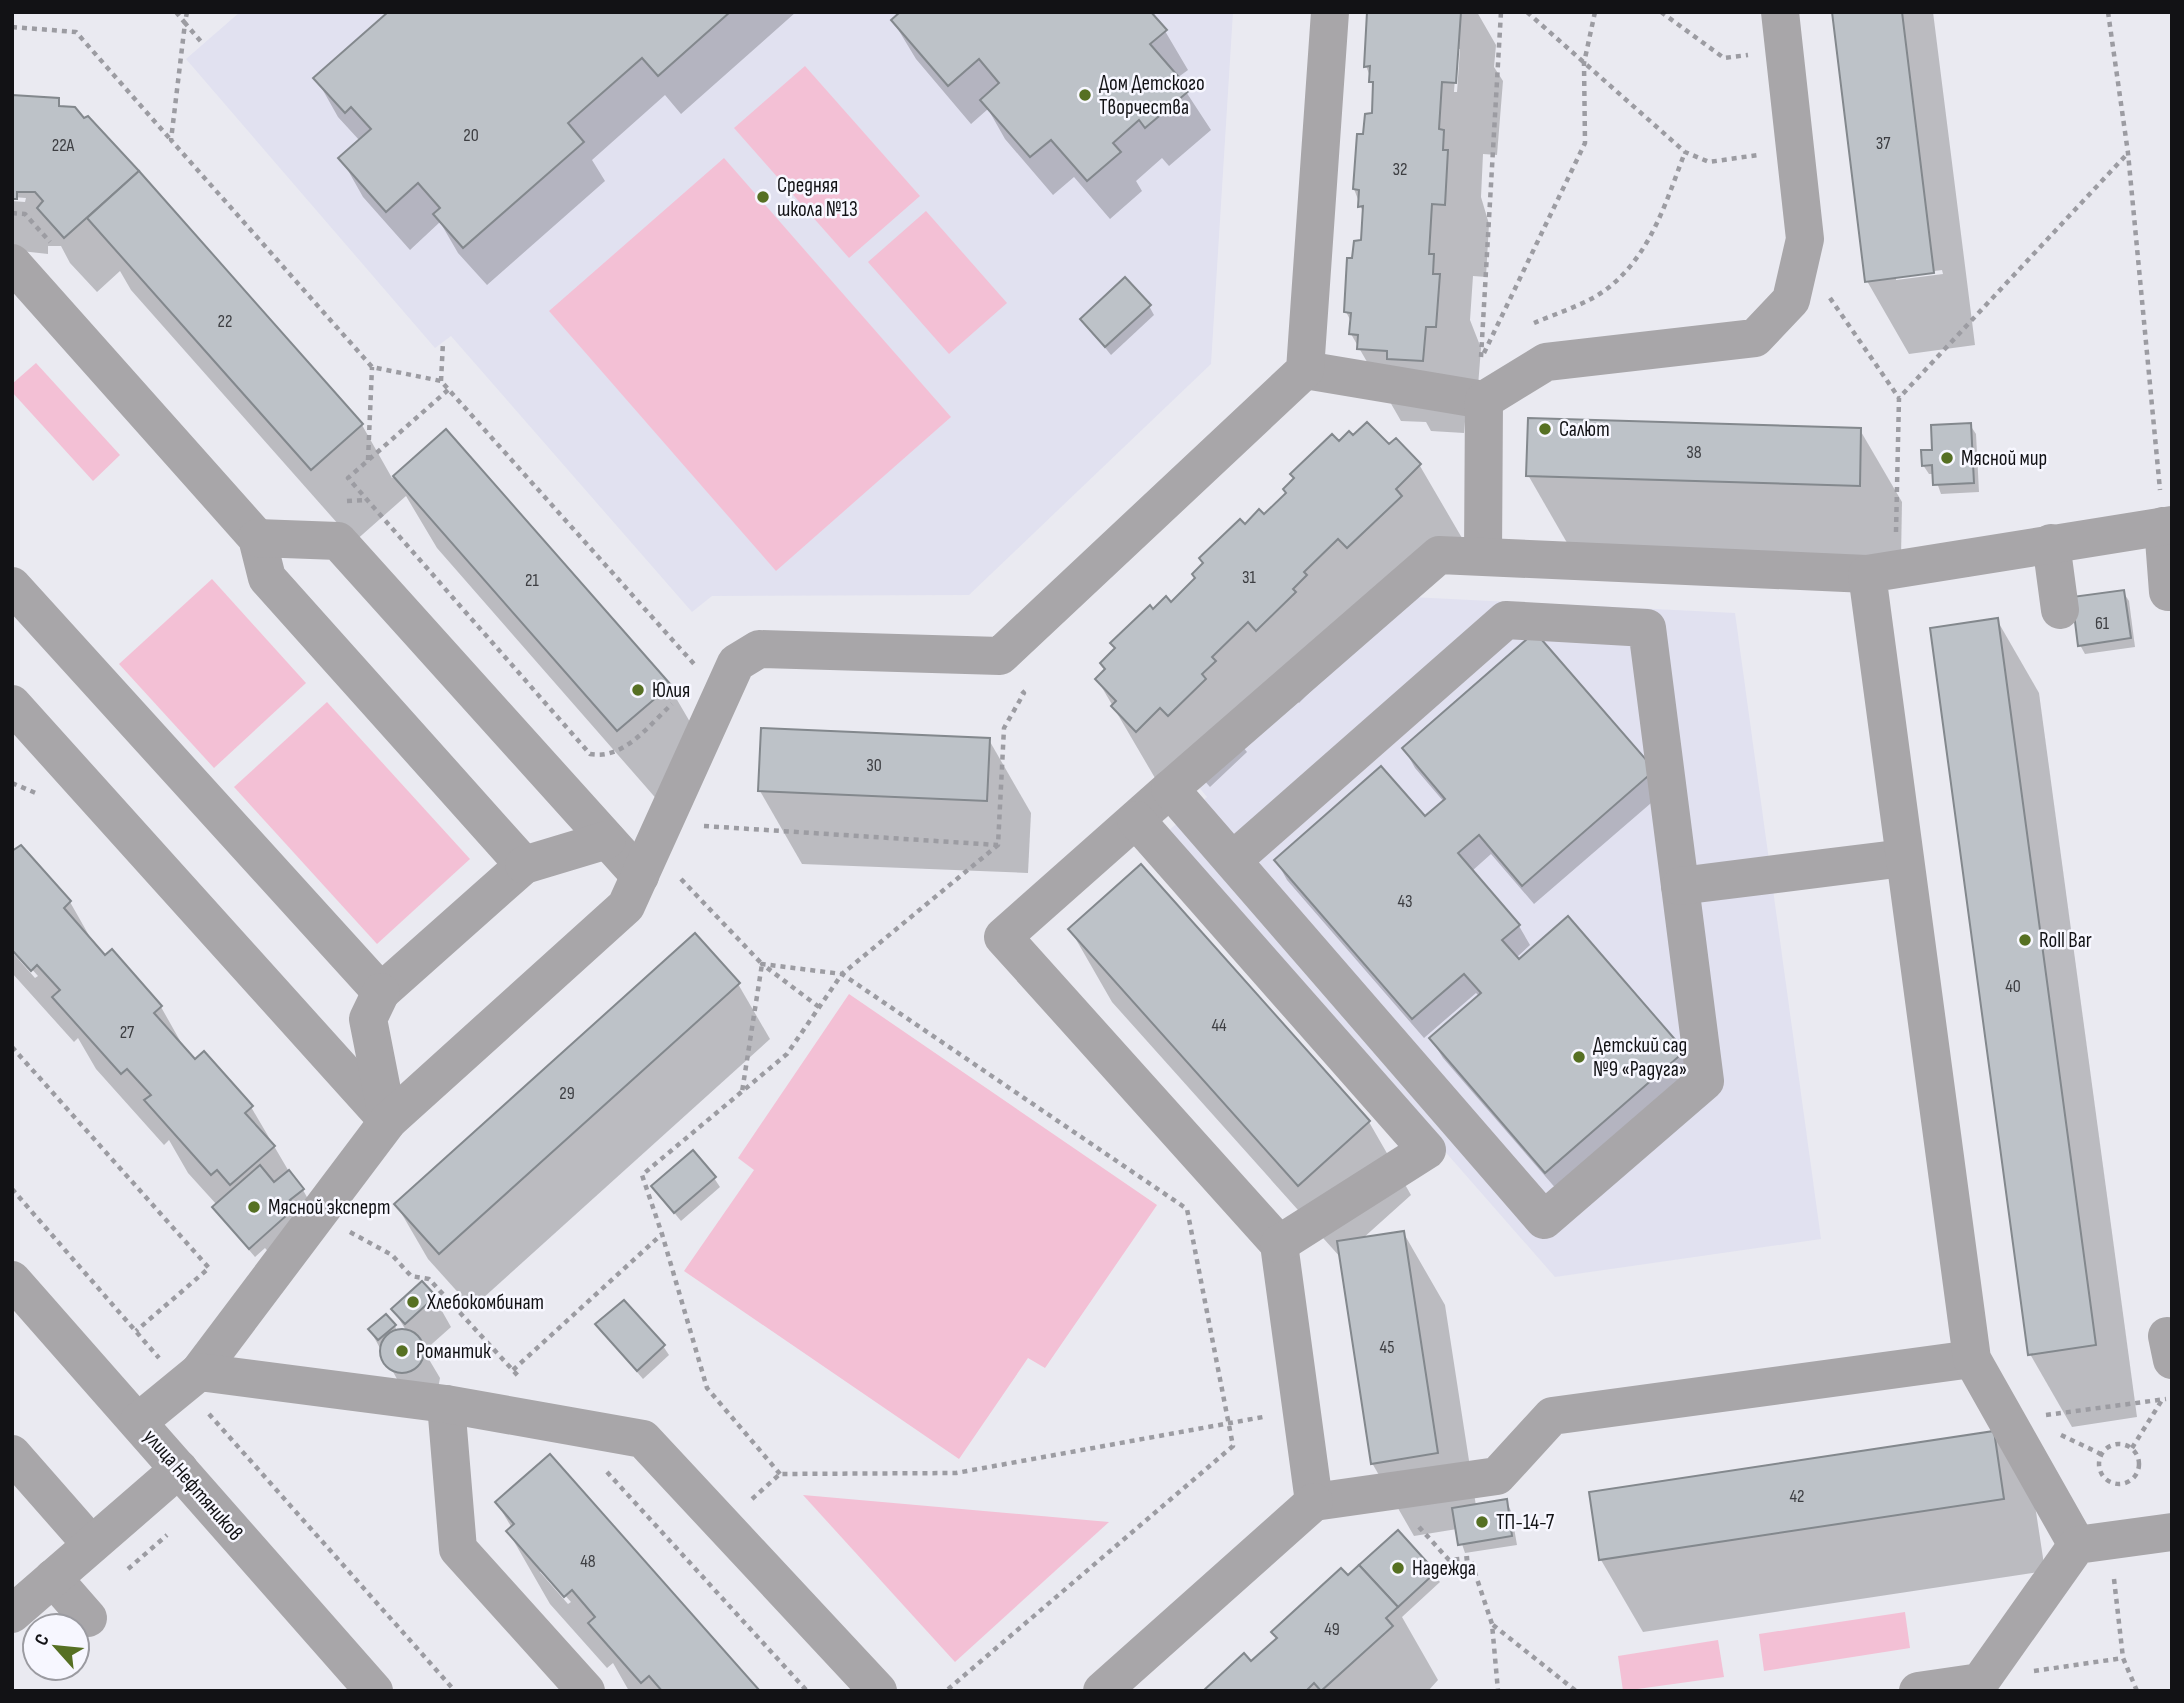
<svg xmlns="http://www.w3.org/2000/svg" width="2184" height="1703" font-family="'Sofia Sans Condensed',sans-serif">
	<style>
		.built { fill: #e1e1f0 }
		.green { fill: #f3c0d5 }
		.shadow { fill: #0003; fill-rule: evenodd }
		.building { fill: #bdc2c8; stroke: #83888d; stroke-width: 2 }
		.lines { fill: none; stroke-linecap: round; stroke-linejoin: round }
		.path { stroke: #9c9ca2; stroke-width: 4.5; stroke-dasharray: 5 5; stroke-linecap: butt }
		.minor { stroke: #a8a6a9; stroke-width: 38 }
		.poi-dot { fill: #567023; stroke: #f7f7ff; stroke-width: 2.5 }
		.labels { text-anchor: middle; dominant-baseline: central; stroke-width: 5; stroke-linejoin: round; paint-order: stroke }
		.number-label { font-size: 18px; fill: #3d3e42 }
		.poi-label { font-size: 21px; fill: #121215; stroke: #f7f7ff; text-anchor: start }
		.street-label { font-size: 21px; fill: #121215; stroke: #f7f7ff }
	</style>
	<rect width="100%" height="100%" fill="#eaeaf1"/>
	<g class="built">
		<path d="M240 12H1233L1211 364 969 595 712 596 692 612 451 336 435 348 186 59Z"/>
		<path d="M1411 597 1735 613 1821 1239 1555 1277 1166 833 1207 797 1197 785Z"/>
	</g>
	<g class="green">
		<path d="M805 66 920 196 849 258 734 128Z"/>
		<path d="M724 158 951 417 776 571 549 311Z"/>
		<path d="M926 211 1007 303 949 354 868 262Z"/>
		<path d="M36 363 120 455 93 481 12 392V384Z"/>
		<path d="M212 579 306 683 214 768 119 664Z"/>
		<path d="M327 702 470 859 377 944 234 787Z"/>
		<path d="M849 994 1157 1205 1045 1368 1028 1358 959 1459 684 1271 754 1170 738 1158Z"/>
		<path d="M803 1495 1109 1522 955 1662Z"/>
		<path d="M1905 1612 1910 1648 1764 1671 1759 1634Z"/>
		<path d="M1718 1640 1724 1677 1623 1691 1618 1656Z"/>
	</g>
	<g class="shadow">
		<path d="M391 12H796L681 114 665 95 592 160 605 181 487 285 458 253 440 222 410 250 363 197 341 158 360 141 338 117 316 78Z"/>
		<path d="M1369 12H1477L1496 45 1494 67 1503 81 1497 155 1483 154 1481 197 1489 224 1486 277 1473 276 1470 320 1481 348 1477 399H1467L1464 433 1431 431 1426 422 1401 421 1351 334 1352 323 1346 312 1354 260 1363 242 1364 215 1354 189 1365 135 1373 115 1375 89 1366 66ZM1457 49H1460L1457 92H1454Z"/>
		<path d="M1833 12H1933L1975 345 1909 354 1867 281ZM1942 270 1943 274 1896 280V276Z"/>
		<path d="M893 21 1165 31 1188 70 1177 78 1211 130 1169 166 1162 158 1136 181 1142 191 1110 219 1074 177 1053 195 1005 139 988 109 971 124 916 59Z"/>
		<path d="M57 100 62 108 83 120 87 118 139 173 362 425 392 478 446 431 669 686 711 758 660 803 437 548 406 496 354 542 131 290 120 271 97 292 70 263 61 246H48V254L12 250V201L25 202 26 198 12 197Z"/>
		<path d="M1149 306 1154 315 1111 355 1082 319Z"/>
		<path d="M1970 425 1976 434 1979 492 1941 494 1934 474H1929L1923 465 1934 452Z"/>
		<path d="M1860 430 1902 502 1901 558 1570 548 1528 475Z"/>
		<path d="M1353 438 1389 447 1396 441 1420 466 1462 538 1299 703 1291 694 1243 747 1247 752 1210 787 1203 779 1155 778 1097 679 1153 611 1171 604 1245 527 1264 516 1339 444Z"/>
		<path d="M2123 592 2129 601 2135 647 2085 654 2080 645Z"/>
		<path d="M1997 620 2039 693 2137 1417 2072 1427 2030 1354Z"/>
		<path d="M1535 635 1665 791 1534 904 1491 854 1472 871 1519 926 1530 945 1516 958 1684 1052 1695 1072 1558 1191 1443 1058 1431 1039 1480 997 1476 993 1424 1038 1287 880 1276 860 1425 819 1444 802 1415 768 1404 748Z"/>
		<path d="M989 740 1031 813 1028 873 802 864 760 791Z"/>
		<path d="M21 847 70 902 95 946 161 1007 187 1053 251 1107 291 1175 303 1190 308 1199 273 1257 265 1248 255 1257 220 1216 214 1207 217 1205 188 1173 169 1140 164 1145 96 1069 78 1038 74 1042 12 973V952L35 978 38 976 12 947Z"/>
		<path d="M1140 867 1369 1122 1411 1195 1362 1239 1403 1232 1445 1305 1476 1506 1506 1501 1511 1511 1517 1545 1465 1553 1457 1529 1414 1536 1372 1463 1341 1258 1112 1002 1070 929Z"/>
		<path d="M738 984 770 1039 472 1308 428 1259 396 1204Z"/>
		<path d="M714 1178 720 1187 681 1221 653 1187Z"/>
		<path d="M434 1297 451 1327 424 1351 440 1378 437 1394 408 1399 370 1330 395 1326 397 1331 407 1332 393 1309Z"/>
		<path d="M597 1325 663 1346 669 1355 643 1379Z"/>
		<path d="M1993 1433 2035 1505 2045 1571 1643 1632 1601 1560Z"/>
		<path d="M497 1503 758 1691H629L613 1663 607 1668 550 1604 508 1531 512 1528ZM542 1570 571 1602 568 1604 540 1572Z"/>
		<path d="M1397 1532 1440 1582 1402 1617 1438 1680 1428 1691H1205L1251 1664 1277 1640 1273 1632 1347 1578Z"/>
	</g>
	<g class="building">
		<path d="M388 12H730L658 76 642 58 568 123 584 142 463 248 433 214 440 208 418 183 386 212 338 158 371 129 351 107 345 113 313 78Z"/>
		<path d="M900 12H1151L1167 30 1150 44 1190 90 1145 128 1139 120 1113 143 1121 152 1087 181 1051 140 1030 157 980 100 999 83 979 59 948 86 891 20Z"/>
		<path d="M1367 12H1461L1456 83 1442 82 1439 129 1444 130 1443 150H1448L1445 205 1432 204 1429 254H1434L1433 274H1440L1436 327H1426L1423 361 1387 359V351L1357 349 1358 335 1349 334 1351 313 1344 312 1347 258H1352L1354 241 1361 240 1363 206 1358 207 1359 190 1353 189 1357 134H1363L1365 114 1372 113 1373 82H1369L1370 66 1364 67Z"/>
		<path d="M1832 12H1902L1934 273 1865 282Z"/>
		<path d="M12 95 59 98V106L75 107 84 118 88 116 139 171 64 238 37 208 43 201 35 192H17V199H12Z"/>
		<path d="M139 171 363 424 311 470 87 218Z"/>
		<path d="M1125 277 1151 305 1105 347 1080 319Z"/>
		<path d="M1528 418 1861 428 1860 486 1526 476Z"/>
		<path d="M1367 422 1389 444 1396 438 1421 464 1396 489 1402 496 1347 548 1338 539 1304 572 1307 575 1293 589 1296 592 1256 631 1248 622 1212 657 1216 661 1202 674 1206 679 1168 716 1160 708 1136 732 1111 706 1116 701 1095 679 1105 669 1100 663 1115 648 1110 643 1150 605 1153 609 1166 596 1171 602 1195 578 1192 574 1203 563 1199 558 1240 519 1245 524 1259 509 1264 514 1286 493 1283 489 1294 478 1290 474 1332 434 1339 441 1349 431 1353 435Z"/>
		<path d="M1971 423 1974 483 1933 485 1932 465 1922 466 1921 450H1932L1931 425Z"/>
		<path d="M446 429 671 685 617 731 393 476Z"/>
		<path d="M2124 590 2131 638 2078 646 2072 597Z"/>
		<path d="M1998 618 2096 1345 2028 1355 1930 628Z"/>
		<path d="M1535 632 1655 770 1522 886 1479 835 1458 853 1520 925 1502 940 1519 959 1568 916 1685 1051 1545 1173 1429 1038 1481 993 1464 974 1412 1019 1274 860 1381 766 1425 816 1445 799 1402 748Z"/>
		<path d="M761 728 990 738 987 801 758 791Z"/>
		<path d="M21 845 71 901 64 908 105 955 112 949 162 1006 154 1013 195 1059 204 1051 253 1106 245 1113 275 1146 230 1185 217 1170 211 1175 144 1100 151 1095 127 1069 121 1074 52 997 60 990 37 965 31 971 12 950V851Z"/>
		<path d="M1141 864 1370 1121 1298 1186 1068 929Z"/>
		<path d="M695 933 740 983 439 1254 394 1204Z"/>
		<path d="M693 1150 716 1177 674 1213 651 1186Z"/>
		<path d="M260 1165 274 1182 289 1170 304 1189 290 1200 296 1207 249 1249 212 1207Z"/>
		<path d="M1404 1231 1438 1453 1371 1464 1337 1241Z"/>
		<path d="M422 1281 436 1296 405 1324 391 1309Z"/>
		<path d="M624 1300 665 1345 637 1371 595 1324Z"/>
		<path d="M386 1314 396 1325 378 1340 368 1329Z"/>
		<circle cx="402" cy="1351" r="22"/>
		<path d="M1994 1431 2004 1499 1599 1560 1589 1492Z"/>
		<path d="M550 1454 760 1691H662L649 1676 641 1683 588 1623 595 1617 572 1590 564 1597 506 1531 514 1524 495 1502Z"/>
		<path d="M1507 1499 1512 1536 1458 1545 1452 1508Z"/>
		<path d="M1398 1530 1436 1572 1398 1607 1359 1565Z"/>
		<path d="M1359 1565 1398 1607 1386 1618 1393 1626 1321 1691 1314 1683 1306 1691H1203L1244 1653 1251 1661 1277 1638 1271 1632 1341 1568 1348 1575Z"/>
	</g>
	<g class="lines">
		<g class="path">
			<path d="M176 12 185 23 171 140 372 367 441 381 694 664"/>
			<path d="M187 12 185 23 203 44"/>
			<path d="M1527 12 1685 152 1709 162 1758 155"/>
			<path d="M1661 12 1724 58 1748 55"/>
			<path d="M2108 12 2128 153 2160 490"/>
			<path d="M12 27 76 32 171 140"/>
			<path d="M12 213 25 214 50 242"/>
			<path d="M1830 298 1899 398"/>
			<path d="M1534 323C1557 313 1588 304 1608 288 1651 254 1666 202 1685 152"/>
			<path d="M1484 353 1585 143 1584 63 1595 12"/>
			<path d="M1481 357 1501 12"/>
			<path d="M441 381 443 342"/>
			<path d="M448 390 348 478 590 754C624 760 648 726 672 704"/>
			<path d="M368 460 372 367"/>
			<path d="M347 501 366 500"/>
			<path d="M1896 532 1899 398 2128 153"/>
			<path d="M12 783 38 794"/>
			<path d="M704 826 998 845"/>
			<path d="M681 879 762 964 742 1092"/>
			<path d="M819 1007 762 964 842 974 998 845 1004 728 1024 693 1020 689"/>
			<path d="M12 1047 209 1268 136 1331"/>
			<path d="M12 1189 159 1358"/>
			<path d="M350 1232 392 1255 411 1276 429 1279 520 1378"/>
			<path d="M513 1370 662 1234"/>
			<path d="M209 1414 455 1691"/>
			<path d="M2046 1415 2166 1399"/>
			<path d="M2061 1435 2101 1454"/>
			<circle cx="2119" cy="1464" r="20"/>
			<path d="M2132 1448 2162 1400"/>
			<path d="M607 1472 807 1691"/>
			<path d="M780 1474 707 1388 662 1234 642 1175 787 1054 842 974 1187 1209 1233 1446 946 1691"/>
			<path d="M752 1499 780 1474 956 1473 1263 1417"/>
			<path d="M1419 1527 1449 1560 1470 1558 1492 1624 1498 1691"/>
			<path d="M128 1569 167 1535"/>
			<path d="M2114 1579 2123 1658 2137 1691"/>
			<path d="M1493 1625 1576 1691"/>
			<path d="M2034 1671 2123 1658"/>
		</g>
		<g class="minor">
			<path d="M12 263 257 538 267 578 524 865 381 992 12 586"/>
			<path d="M1305 370 1484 400"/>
			<path d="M2163 526 2168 592"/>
			<path d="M257 538 338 541 640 876"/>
			<path d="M2051 543 2060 610"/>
			<path d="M1483 556 1484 400 1546 362 1755 338 1791 300 1805 239 1780 12"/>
			<path d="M12 704 388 1121"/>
			<path d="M1170 789 1003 937 1279 1244 1314 1502 1497 1476 1552 1416 1972 1359"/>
			<path d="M1136 820 1427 1150 1279 1244"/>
			<path d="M1233 860 1506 620 1647 628 1705 1081 1544 1220 1170 789 1439 555 1867 574"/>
			<path d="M524 865 607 840"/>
			<path d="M1680 886 1904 858"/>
			<path d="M381 992 368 1019 388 1121"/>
			<path d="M12 1280 374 1691"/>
			<path d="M2167 1336 2172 1360"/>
			<path d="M199 1372 388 1121 626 906 736 663 759 649 1000 656 1305 370 1330 12"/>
			<path d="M446 1404 458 1549 586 1691"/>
			<path d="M138 1422 199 1372 446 1404 643 1439 878 1691"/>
			<path d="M12 1454 91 1544"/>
			<path d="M2077 1545 1972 1359 1867 574 2172 525"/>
			<path d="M53 1578 88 1618"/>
			<path d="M12 1614 179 1469"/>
			<path d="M1102 1691 1314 1502"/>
			<path d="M1918 1691 1980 1682 2077 1545 2172 1532"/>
		</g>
	</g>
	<g class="poi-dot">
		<circle cx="1085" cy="95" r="7"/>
		<circle cx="763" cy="197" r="7"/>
		<circle cx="1545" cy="429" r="7"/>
		<circle cx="1947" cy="458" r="7"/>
		<circle cx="638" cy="690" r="7"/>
		<circle cx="2025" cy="940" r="7"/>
		<circle cx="1579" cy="1057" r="7"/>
		<circle cx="254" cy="1207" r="7"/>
		<circle cx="413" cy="1302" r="7"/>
		<circle cx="402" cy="1351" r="7"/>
		<circle cx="1482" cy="1522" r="7"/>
		<circle cx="1398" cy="1568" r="7"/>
	</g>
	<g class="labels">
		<g class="number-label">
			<text x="471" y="135">20</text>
			<text x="1883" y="143">37</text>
			<text x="63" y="145">22А</text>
			<text x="1400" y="169">32</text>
			<text x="225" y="321">22</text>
			<text x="1694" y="452">38</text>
			<text x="1249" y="577">31</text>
			<text x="532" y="580">21</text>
			<text x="2102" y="623">61</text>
			<text x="874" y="765">30</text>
			<text x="1405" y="901">43</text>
			<text x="2013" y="986">40</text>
			<text x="1219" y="1025">44</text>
			<text x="127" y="1032">27</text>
			<text x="567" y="1093">29</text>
			<text x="1387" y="1347">45</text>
			<text x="1797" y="1496">42</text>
			<text x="588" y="1561">48</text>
			<text x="1332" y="1629">49</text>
		</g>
		<g class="poi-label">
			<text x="1099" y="83">Дом Детского<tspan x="1099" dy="24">Творчества</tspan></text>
			<text x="777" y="185">Средняя<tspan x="777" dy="24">школа №13</tspan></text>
			<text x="1559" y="429">Салют</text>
			<text x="1961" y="458">Мясной мир</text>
			<text x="652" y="690">Юлия</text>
			<text x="2039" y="940">Roll Bar</text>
			<text x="1593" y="1045">Детский сад<tspan x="1593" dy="24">№9 «Радуга»</tspan></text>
			<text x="268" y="1207">Мясной эксперт</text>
			<text x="427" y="1302">Хлебокомбинат</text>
			<text x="416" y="1351">Романтик</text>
			<text x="1496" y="1522">ТП-14-7</text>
			<text x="1412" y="1568">Надежда</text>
		</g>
		<g class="street-label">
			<text transform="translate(193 1485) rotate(49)">улица Нефтяников</text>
		</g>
	</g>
	<rect width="2184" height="1703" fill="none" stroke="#121215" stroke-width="28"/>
	<g transform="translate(56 1647) rotate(297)"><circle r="33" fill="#f7f7ff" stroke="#9b9ba1" stroke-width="2"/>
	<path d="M0-5L12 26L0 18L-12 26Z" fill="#567023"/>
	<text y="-10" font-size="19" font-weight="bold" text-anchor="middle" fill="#121215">С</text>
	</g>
</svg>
